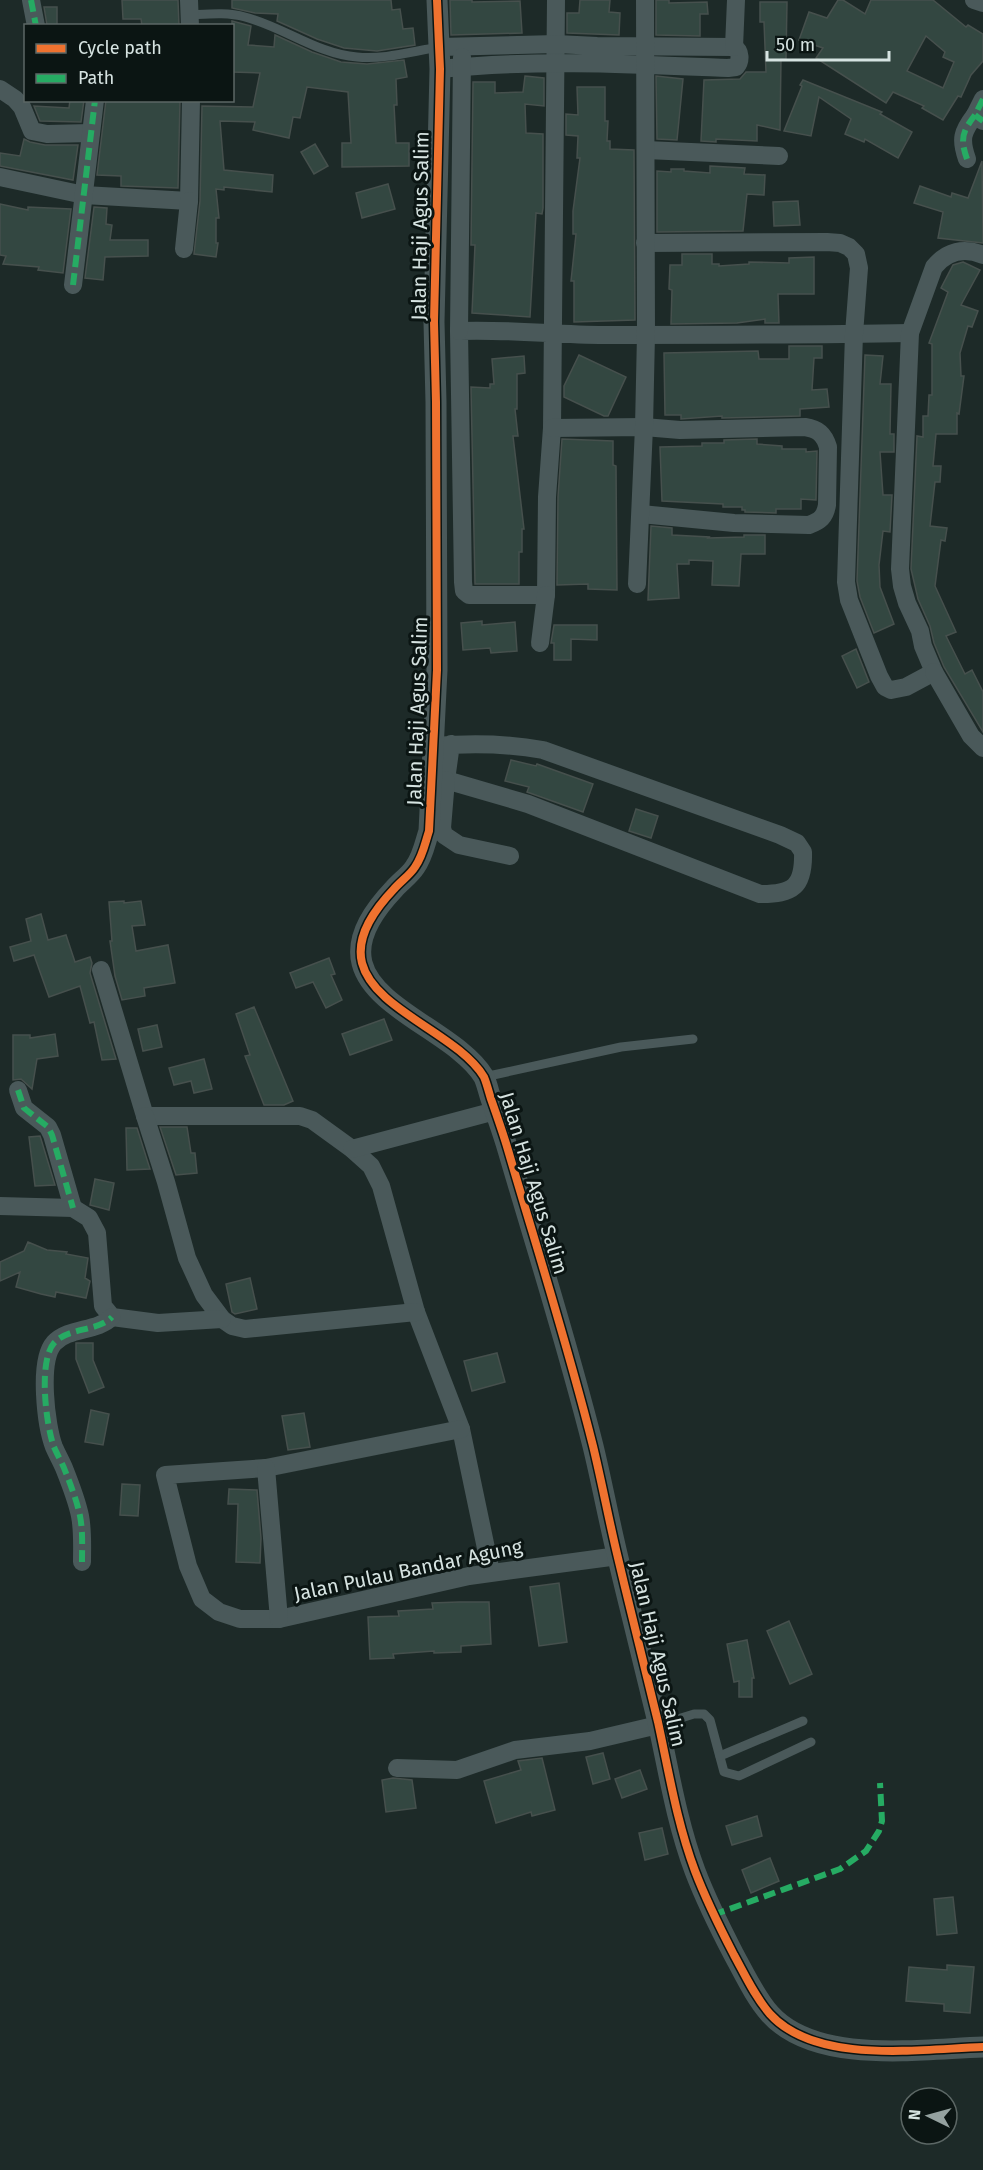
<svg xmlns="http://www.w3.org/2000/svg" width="983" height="2170" font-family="'Fira Sans',sans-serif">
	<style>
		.building { fill: #334741; stroke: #46504d; stroke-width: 1.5; fill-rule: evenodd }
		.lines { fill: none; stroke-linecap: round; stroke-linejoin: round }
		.service { stroke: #4a595a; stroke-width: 9 }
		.minor { stroke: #4a595a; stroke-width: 18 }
		.tertiary { stroke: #4a595a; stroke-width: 21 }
		.quiet { stroke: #26ab63; stroke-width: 6; stroke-dasharray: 12 6; stroke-linecap: butt }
		.cycleway-casing { stroke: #0b1513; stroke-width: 11 }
		.cycleway { stroke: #ef722f; stroke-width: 8 }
		.labels { text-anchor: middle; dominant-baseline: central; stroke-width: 6; stroke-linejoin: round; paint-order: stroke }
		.street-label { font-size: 20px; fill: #d6e3e1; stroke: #0b1513 }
	</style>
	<rect width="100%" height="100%" fill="#1d2a28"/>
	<g class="building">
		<path d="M122 0H178L179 26H142L141 19H123Z"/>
		<path d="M232 0H391L392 10 400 9 403 29 413 28 415 45 377 51 344 48 317 39 277 21 278 14 255 13 232 8Z"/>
		<path d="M450 0H472V2L520 1 522 33 451 35Z"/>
		<path d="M580 0H610L609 12 620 13 619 35 567 33V13H579Z"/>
		<path d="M656 0H669V3L707 2 708 14H700V36L656 35Z"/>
		<path d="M838 0H843L865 14 871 0H933L966 27 968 25 983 34V61L971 75 961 97 958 96 943 120 922 108 924 106 893 92 886 103 816 58 823 48 799 40 809 12 827 18ZM926 36 945 52 943 57 954 62 943 88 907 71Z"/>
		<path d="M760 2H787L786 59H781L780 130 757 125V141L716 139V142L701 141 704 80 740 79 746 72H766L764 22H760Z"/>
		<path d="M44 7H57V25H47Z"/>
		<path d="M232 21 251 26 248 45 274 47 275 35 312 52 341 62 367 64 404 60 407 77 396 79 397 105H394L396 143H409V166L342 167V143H351L348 92 307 87 300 118 293 117 289 138 253 130 255 122 220 121 224 170 273 175 272 192 224 187V190L216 189 219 218H216V243H218L216 257 194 254 200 201 202 106 253 107 260 73 232 72Z"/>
		<path d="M525 76 544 78V106L525 104 526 133 543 134V208L542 214 536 213 530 317 472 313 475 245H471L473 82H495V93L523 92Z"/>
		<path d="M656 76 683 79 677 140 657 139Z"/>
		<path d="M803 80 882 112 880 114 912 132 898 158 865 139 864 142 845 134 851 119 819 97 811 136 784 131 802 86 800 85Z"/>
		<path d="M577 87H605V121H608L607 141H610V149L634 150 635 320 574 322V281H571L576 234H573V211L580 158H577L578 136 566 135V114L578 115Z"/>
		<path d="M70 100H84L81 122 40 121 34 106 69 108Z"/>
		<path d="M106 100H180L178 188 121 186V176L97 175Z"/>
		<path d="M24 139 30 142 45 145H78L73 180 0 166V153L20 156Z"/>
		<path d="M315 144 328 166 314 174 301 152Z"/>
		<path d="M982 161 983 243 938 238 943 212 914 203 920 186 951 197 952 193 968 198Z"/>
		<path d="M710 166 745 168 744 174 765 175 764 195 747 194 743 231 657 232V171L671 172V169H684V171L710 173Z"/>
		<path d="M388 184 395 209 362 218 356 193Z"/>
		<path d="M798 201 800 225 774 226 773 202Z"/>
		<path d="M0 204 28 210V207L71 209 63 273 38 270 39 267 3 264 6 256 0 255Z"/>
		<path d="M94 207 107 208 106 224 112 225 110 240H148V256L105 257 103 280 85 278Z"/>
		<path d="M682 254H712V264H719V266L749 264V262L789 263V258L814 257V294H778L779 323H765V319L737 323 671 324 672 290 669 289 670 265H682Z"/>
		<path d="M963 262 980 270 961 305 978 311 972 327 968 326 960 353 961 376H964L959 414 957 413V434H936L933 466H941L940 482H935L930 526 947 528 945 541 941 540 935 586 956 632 946 636 965 674 972 670 983 692V732L944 667 934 643 930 626 918 599 911 569 917 436 923 437V416H928L929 395H932V344L929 343 948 292 941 288 953 265Z"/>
		<path d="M789 346H822V358H814L812 390 827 389 829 407 800 409V416L722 418V416L681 419V415H665L664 353 758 351 759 359H789Z"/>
		<path d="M579 355 626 377 608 416H604L564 397V386Z"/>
		<path d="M865 355 883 356 880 384H891L890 434H894V452H880L883 495H892L890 532 883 531 879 565 880 587 894 624 874 633 860 597 857 581Z"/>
		<path d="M524 356 525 373 517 374V409H515L518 436H513L524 529H522V552H519V584H475L471 387 490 388V384H494L492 359Z"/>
		<path d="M562 439 613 441V465L616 466 617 590 588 589V584L557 585 558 497Z"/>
		<path d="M757 439V444L782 446V449H806V452L817 451 816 500 801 499V509H776V513L745 512V510H742V507H723V504L662 501 660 447 702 446V443H724V440Z"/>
		<path d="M651 526 672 528V535L709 537 708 538 744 537V535H765V554H741L739 586 712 585 713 561 689 560V564H677L679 598 648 600Z"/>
		<path d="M482 621V625L515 622 517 651 491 653 490 648 463 650 461 623Z"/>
		<path d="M554 625H597V640L571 639V660H554V643H551Z"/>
		<path d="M856 649 869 682 857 688 842 656Z"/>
		<path d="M511 760 536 766 537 764 593 784 583 812 527 792 529 787 505 781Z"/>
		<path d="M636 809 658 816 651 838 629 831Z"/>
		<path d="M124 901V903L141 901 145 925 132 926 136 951 168 945 175 983 144 988 145 996 122 1000 115 976 110 941H112L109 902Z"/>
		<path d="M41 914 48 940 66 935 75 962 90 957 92 963 90 973 116 1059 102 1060 94 1022 90 1023 80 986 49 997 34 955 14 961 10 947 31 941 26 919Z"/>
		<path d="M329 958 335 974 331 975 342 1000 326 1008 313 982 296 988 290 973Z"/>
		<path d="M254 1007 293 1101 284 1105H264L245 1056 250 1055 236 1014Z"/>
		<path d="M384 1019 392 1040 350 1055 342 1034Z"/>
		<path d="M157 1025 162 1047 143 1051 138 1029Z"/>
		<path d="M55 1034 58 1056 37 1059 32 1089 21 1079 13 1080V1035H30V1038Z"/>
		<path d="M204 1059 212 1089 194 1093 191 1081 174 1085 169 1068Z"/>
		<path d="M160 1127H187L191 1153H195L197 1173 176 1175Z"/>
		<path d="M126 1128H137L150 1169 127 1170Z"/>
		<path d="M40 1136 41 1139 55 1185 35 1186 29 1137Z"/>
		<path d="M95 1179 114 1183 109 1210 90 1205Z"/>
		<path d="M28 1242 47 1250 67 1252 66 1254 88 1258 85 1278 90 1281 86 1298 56 1292 55 1297 41 1294 16 1287 20 1272 0 1281V1262L24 1251Z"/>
		<path d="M250 1278 257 1309 235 1314 232 1312 226 1284Z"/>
		<path d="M76 1343H93V1360L104 1387 89 1393 76 1359Z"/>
		<path d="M497 1353 505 1382 472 1391 464 1361Z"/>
		<path d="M91 1410 109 1414 103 1445 85 1442Z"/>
		<path d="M304 1413 310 1447 288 1450 282 1416Z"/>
		<path d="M122 1484 140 1485 138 1516 120 1515Z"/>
		<path d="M229 1489 257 1490 261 1538 260 1563 236 1562 238 1504H228Z"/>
		<path d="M559 1583 567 1642 539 1646 530 1587Z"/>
		<path d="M459 1602H489L491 1644 461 1646V1652L434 1653V1651L393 1654 394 1658 370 1659 368 1617 399 1616 398 1611 433 1609 432 1603Z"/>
		<path d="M789 1621 812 1674 790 1684 767 1631Z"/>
		<path d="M747 1640 754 1678H752V1697H739V1681L734 1682 727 1644Z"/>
		<path d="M603 1753 610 1779 593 1784 586 1757Z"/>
		<path d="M542 1758 555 1810 532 1816 531 1812 496 1823 484 1781 521 1770 518 1761Z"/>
		<path d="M640 1770 647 1789 622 1798 615 1779Z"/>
		<path d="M393 1778 412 1780 416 1808 386 1812 382 1780Z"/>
		<path d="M757 1816 762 1836 732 1845 726 1826Z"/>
		<path d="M662 1828 668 1854 645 1860 639 1833Z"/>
		<path d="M770 1858 779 1881 751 1893 742 1870Z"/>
		<path d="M953 1897 957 1933 937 1935 934 1899Z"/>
		<path d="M947 1965 974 1967 970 2013 944 2011V2004L906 2001 909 1967 947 1970Z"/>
	</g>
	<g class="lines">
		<g class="service">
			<path d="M190 15C209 14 227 12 245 17 284 27 317 54 357 57 384 60 413 51 440 47"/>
			<path d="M484 1077 621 1047 693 1039"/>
			<path d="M658 1725 694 1714H704L710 1720 724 1772 739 1776 811 1742"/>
			<path d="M720 1756 803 1721"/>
		</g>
		<g class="minor">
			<path d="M31 0 36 26"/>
			<path d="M189 0 190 26"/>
			<path d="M556 0 552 428 547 497 546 595H469L464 591 463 582 459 331C508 329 556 335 605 335 707 335 808 335 910 333"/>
			<path d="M974 0 983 3"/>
			<path d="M440 47 556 44 597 46 734 47C741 51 741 61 736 67L728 68C632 64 536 59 440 69"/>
			<path d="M734 47 736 0"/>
			<path d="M0 89 15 99 22 107 32 131 47 134 91 133"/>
			<path d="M983 99 975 115 983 121"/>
			<path d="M646 150 779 156"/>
			<path d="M967 159C960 139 962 132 975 115"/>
			<path d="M0 177 84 195 189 201 191 100"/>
			<path d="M645 243 827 242 840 243 849 247 856 254 859 268 854 334 846 582 849 600 879 676 885 687 891 690 906 687 934 672 923 646 920 631 907 603 902 586 900 569 910 333 934 267C947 251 964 247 983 255"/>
			<path d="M184 249 189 201"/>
			<path d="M73 285 95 100"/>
			<path d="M459 331 462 57"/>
			<path d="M552 428 644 427 680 430 805 427C818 429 824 434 828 447L827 505C825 517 820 521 809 525L734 523 641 514"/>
			<path d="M637 584 644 427 646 334 645 0"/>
			<path d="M540 643 546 595"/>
			<path d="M934 672 971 736 983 748"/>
			<path d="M434 746C472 743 505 743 543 750L780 835 797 843 803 852C804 887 793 894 760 894L528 804 446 780 451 744"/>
			<path d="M446 780 442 828 444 835 459 845 510 856"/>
			<path d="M101 970 145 1116H300L312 1120 352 1149 371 1166 381 1186 416 1312 461 1429 491 1572"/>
			<path d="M18 1090 24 1108 48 1127 52 1135 73 1208"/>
			<path d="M145 1116 166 1182 187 1258 204 1295 222 1319 232 1326 245 1329 416 1312"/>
			<path d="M352 1149 495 1111"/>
			<path d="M0 1206 73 1208 89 1218 97 1233 103 1306 112 1317 158 1323 222 1319"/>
			<path d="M461 1429 266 1468 165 1475 188 1566 202 1599 219 1612 240 1619H279L469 1576 618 1556"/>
			<path d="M266 1468 279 1619"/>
			<path d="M82 1562C82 1547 83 1531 80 1516 77 1501 70 1483 64 1468 61 1461 57 1454 54 1447 46 1426 38 1361 54 1343 69 1327 97 1332 112 1317"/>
			<path d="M397 1768 457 1770 515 1750 590 1741 658 1725"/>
		</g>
		<path class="tertiary" d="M437 0 440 69 434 322 436 402 437 670 429 831C425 843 423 856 415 867 410 875 401 881 394 889 376 908 355 935 362 963 374 1010 458 1034 484 1077 487 1084 489 1093 491 1099 497 1116 503 1133 508 1150 537 1249 568 1346 593 1446 602 1483 609 1521 618 1558 631 1613 645 1668 658 1722 669 1773 677 1823 695 1871 706 1900 720 1928 734 1955 745 1975 755 1997 770 2014 816 2065 920 2049 983 2047"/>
		<g class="quiet">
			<path d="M31 0 36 26"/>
			<path d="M983 99 975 115 983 121"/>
			<path d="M967 159C960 139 962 132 975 115"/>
			<path d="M73 285 95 100"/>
			<path d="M18 1090 24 1108 48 1127 52 1135 73 1208"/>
			<path d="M82 1562C82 1547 83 1531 80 1516 77 1501 70 1483 64 1468 61 1461 57 1454 54 1447 46 1426 38 1361 54 1343 69 1327 97 1332 112 1317"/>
			<path d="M713 1915 840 1869 866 1851 879 1831 882 1821 880 1783"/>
		</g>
		<defs>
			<path id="cycleway" d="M437 0 440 69 434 322 436 402 437 670 429 831C425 843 423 856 415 867 410 875 401 881 394 889 376 908 355 935 362 963 374 1010 458 1034 484 1077 487 1084 489 1093 491 1099 497 1116 503 1133 508 1150 537 1249 568 1346 593 1446 602 1483 609 1521 618 1558 631 1613 645 1668 658 1722 669 1773 677 1823 695 1871 706 1900 720 1928 734 1955 745 1975 755 1997 770 2014 816 2065 920 2049 983 2047"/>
		</defs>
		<use href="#cycleway" class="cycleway-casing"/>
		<use href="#cycleway" class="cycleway"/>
	</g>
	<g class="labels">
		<g class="street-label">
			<text transform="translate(420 226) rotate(-89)">Jalan Haji Agus Salim</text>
			<text transform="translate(417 711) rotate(-88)">Jalan Haji Agus Salim</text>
			<text transform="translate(534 1183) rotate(73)">Jalan Haji Agus Salim</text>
			<text transform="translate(408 1570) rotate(-12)">Jalan Pulau Bandar Agung</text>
			<text transform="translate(658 1654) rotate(77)">Jalan Haji Agus Salim</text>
		</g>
	</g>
	<rect x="24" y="24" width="210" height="78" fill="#0b1513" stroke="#5c6765" stroke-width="1.5"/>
	<rect x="36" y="44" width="30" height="9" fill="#ef722f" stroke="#5c6765" stroke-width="1.5"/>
	<text x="78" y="54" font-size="18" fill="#d6e3e1">Cycle path</text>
	<rect x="36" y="74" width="30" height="9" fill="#26ab63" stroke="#5c6765" stroke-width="1.5"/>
	<text x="78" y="84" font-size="18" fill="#d6e3e1">Path</text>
	<g transform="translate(929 2116) rotate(275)"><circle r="28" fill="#0b1513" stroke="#5c6765" stroke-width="1.5"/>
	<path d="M0-4.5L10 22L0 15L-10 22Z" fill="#95a2a0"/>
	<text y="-9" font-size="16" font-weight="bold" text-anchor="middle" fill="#d6e3e1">N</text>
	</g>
	<path d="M767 51v9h122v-9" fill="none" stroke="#d6e3e1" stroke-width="3"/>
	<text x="776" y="51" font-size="18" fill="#d6e3e1" stroke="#0b1513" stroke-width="4.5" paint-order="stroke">50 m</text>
</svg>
